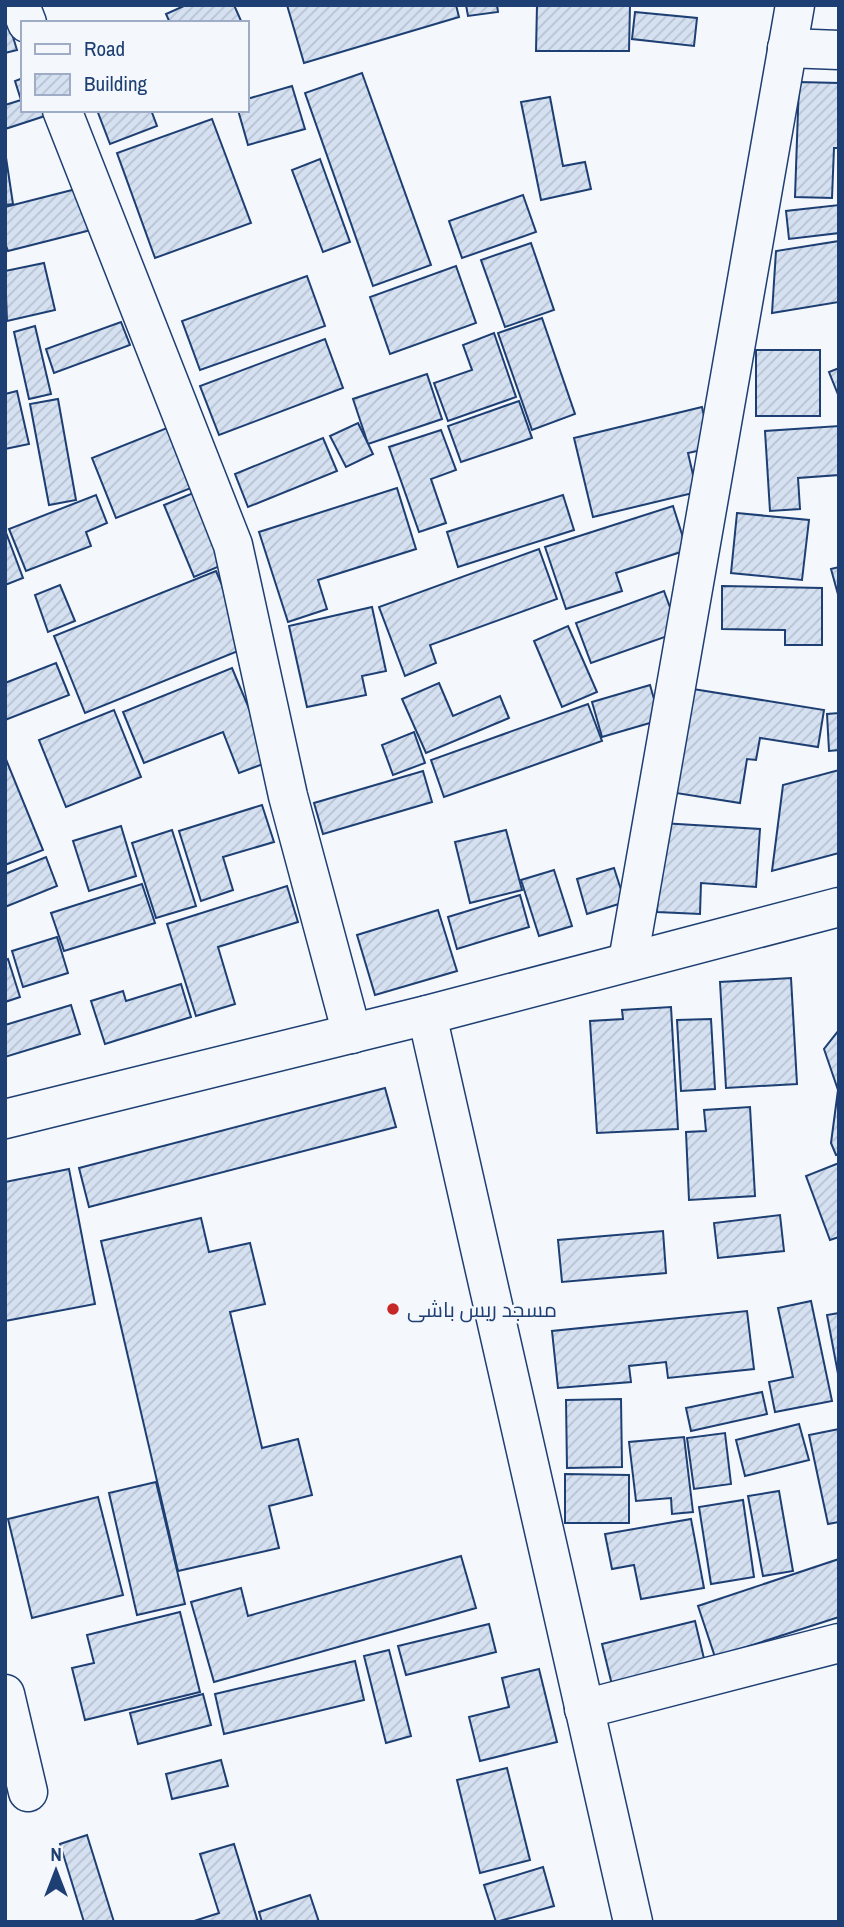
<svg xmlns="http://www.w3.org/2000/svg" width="844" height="1927" font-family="'Archivo Narrow',Cairo,sans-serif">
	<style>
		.building { fill: url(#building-hatch); stroke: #1d3f73; stroke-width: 2 }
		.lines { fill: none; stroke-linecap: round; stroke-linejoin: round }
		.minor-casing { stroke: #1d3f73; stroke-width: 41 }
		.minor { stroke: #f4f7fb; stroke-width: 38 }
		.poi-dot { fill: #c62828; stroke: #f4f7fb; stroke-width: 2.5 }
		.labels { text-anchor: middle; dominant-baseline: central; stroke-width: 5; stroke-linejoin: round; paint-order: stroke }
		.poi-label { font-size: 21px; fill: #1d3f73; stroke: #f4f7fb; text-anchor: start }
	</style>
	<defs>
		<pattern id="building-hatch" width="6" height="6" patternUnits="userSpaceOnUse" patternTransform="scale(1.75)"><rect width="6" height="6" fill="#d5e0f0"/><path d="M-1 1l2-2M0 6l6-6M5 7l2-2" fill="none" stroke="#b6c1d1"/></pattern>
	</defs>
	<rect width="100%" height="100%" fill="#f4f7fb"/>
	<g class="building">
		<path d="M186 5H234L242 23H170L166 14Z"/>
		<path d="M287 5H456L459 17 304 63Z"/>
		<path d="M466 5H497L498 12 468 16Z"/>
		<path d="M537 5H630L629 51H536Z"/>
		<path d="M635 12 697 18 694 46 632 39Z"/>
		<path d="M6 14 17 50 5 53V15Z"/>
		<path d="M362 73 431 265 373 286 305 93Z"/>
		<path d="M23 78V110H50L51 114 5 129V105L21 100 15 81Z"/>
		<path d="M799 82 839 83V148H834L832 198 795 197Z"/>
		<path d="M292 86 305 129 248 145 238 110H247V99Z"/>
		<path d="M550 97 563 166 585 162 591 189 541 200 521 102Z"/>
		<path d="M97 110H151L157 126 110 144Z"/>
		<path d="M212 119 251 223 155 258 117 153Z"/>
		<path d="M5 151 13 204 5 205Z"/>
		<path d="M320 159 350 242 323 252 292 170Z"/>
		<path d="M80 188 91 230 8 251 5 243V207Z"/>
		<path d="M523 195 536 232 462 258 449 221Z"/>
		<path d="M839 205V233L789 239 786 211Z"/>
		<path d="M839 241V302L772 313 776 251Z"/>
		<path d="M531 243 554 310 505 327 481 260Z"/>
		<path d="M44 263 55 310 7 321 5 271Z"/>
		<path d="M456 266 476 323 390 354 370 297Z"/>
		<path d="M307 276 325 326 200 370 182 321Z"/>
		<path d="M542 318 575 414 532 430 498 333Z"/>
		<path d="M121 322 130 345 54 373 46 349Z"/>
		<path d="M35 326 51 394 29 399 14 332Z"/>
		<path d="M494 333 516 397 448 421 434 383 472 370 463 345Z"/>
		<path d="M325 339 343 388 219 435 200 386Z"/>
		<rect x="756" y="350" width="64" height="66"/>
		<path d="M839 368V397L829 372Z"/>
		<path d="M427 374 442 419 368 444 353 399Z"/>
		<path d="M17 391 29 444 5 449V394Z"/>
		<path d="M58 399 76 500 49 505 30 404Z"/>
		<path d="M519 401 532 438 461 462 448 426Z"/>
		<path d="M702 407 711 448 688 453 697 492 593 517 574 438Z"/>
		<path d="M358 423 373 454 346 467 330 436Z"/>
		<path d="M172 426 196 486 116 518 92 458Z"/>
		<path d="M839 426V475L798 478 800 509 770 511 765 431Z"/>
		<path d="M441 430 456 470 431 479 446 523 419 532 389 447Z"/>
		<path d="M323 438 337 471 248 507 235 474Z"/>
		<path d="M397 488 416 549 318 580 327 609 288 622 259 532Z"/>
		<path d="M198 491 227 563 194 577 164 505Z"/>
		<path d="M96 495 107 523 86 532 91 546 26 571 9 529Z"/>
		<path d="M563 495 574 530 458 567 447 532Z"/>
		<path d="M673 506 687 550 616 573 622 591 566 609 545 547Z"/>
		<path d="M737 513 809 520 802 580 731 573Z"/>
		<path d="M5 530 23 578 5 585Z"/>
		<path d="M539 549 557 599 430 645 436 663 405 676 379 607Z"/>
		<path d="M839 567V598L831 569Z"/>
		<path d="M216 571 248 647 85 713 54 636Z"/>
		<path d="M60 585 75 621 48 632 35 595Z"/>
		<path d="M722 586 822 588V645H785V630L722 629Z"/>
		<path d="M664 591 679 632 591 663 576 623Z"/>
		<path d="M372 607 386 671 362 676 366 695 307 707 289 626Z"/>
		<path d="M568 626 597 692 562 707 534 641Z"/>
		<path d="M56 663 69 695 5 720V683Z"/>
		<path d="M232 668 271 761 239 773 223 732 144 763 123 712Z"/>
		<path d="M439 683 453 716 500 696 509 718 426 753 402 699Z"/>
		<path d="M650 685 660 720 602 737 592 702Z"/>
		<path d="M693 689 824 710 818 747 760 738 756 760 747 759 740 803 676 793Z"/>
		<path d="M588 704 602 741 444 797 431 760Z"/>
		<path d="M114 710 141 777 66 807 39 740Z"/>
		<path d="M839 713V750L829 751 827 714Z"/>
		<path d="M414 732 425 763 393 775 382 745Z"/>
		<path d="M5 757 43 850 5 865Z"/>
		<path d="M839 770V853L772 871 783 785Z"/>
		<path d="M423 771 432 802 323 834 314 803Z"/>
		<path d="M262 805 274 842 223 857 233 890 201 901 179 831Z"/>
		<path d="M661 823 760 829 756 887 701 883 700 914 657 912Z"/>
		<path d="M121 826 136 876 89 891 73 841Z"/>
		<path d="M172 830 196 906 156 918 132 843Z"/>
		<path d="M506 830 522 890 470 903 455 842Z"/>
		<path d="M46 857 57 886 5 907V874Z"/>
		<path d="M614 868 625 902 587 914 577 879Z"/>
		<path d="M554 870 572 926 539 936 521 880Z"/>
		<path d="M142 884 155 923 64 951 51 913Z"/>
		<path d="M287 886 298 922 218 947 235 1004 196 1016 167 924Z"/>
		<path d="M520 895 529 927 457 949 448 917Z"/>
		<path d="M438 910 457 971 375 995 357 935Z"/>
		<path d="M57 937 68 973 23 987 12 951Z"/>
		<path d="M8 959 20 997 5 1002V960Z"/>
		<path d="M791 978 797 1084 726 1088 720 982Z"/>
		<path d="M181 984 191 1017 105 1044 91 1001 123 991 126 1001Z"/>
		<path d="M71 1005 80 1034 5 1057V1025Z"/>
		<path d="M671 1007 678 1129 597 1133 590 1021 623 1019 622 1010Z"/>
		<path d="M711 1019 715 1089 681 1091 677 1020Z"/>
		<path d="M839 1030V1154L836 1155 831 1143 838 1090 824 1049Z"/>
		<path d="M385 1088 396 1127 89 1207 79 1168Z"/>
		<path d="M750 1107 755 1196 689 1200 686 1132 706 1131 704 1110Z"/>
		<path d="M839 1163V1237L830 1240 806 1176Z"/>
		<path d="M69 1169 95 1304 5 1321V1182Z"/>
		<path d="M780 1215 784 1251 718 1258 714 1223Z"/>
		<path d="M201 1218 209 1252 250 1243 265 1304 230 1312 262 1448 298 1439 312 1495 269 1506 279 1548 178 1571 101 1241Z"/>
		<path d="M663 1231 666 1273 562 1282 558 1240Z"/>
		<path d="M811 1301 832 1401 775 1412 769 1382 793 1377 778 1308Z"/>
		<path d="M747 1311 754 1369 668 1378 666 1362 629 1366 631 1382 558 1388 552 1331Z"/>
		<path d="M839 1313V1379L827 1315Z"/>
		<path d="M762 1392 767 1414 691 1431 686 1408Z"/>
		<path d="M621 1399 622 1467 567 1468 566 1400Z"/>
		<path d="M799 1424 809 1460 745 1476 736 1440Z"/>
		<path d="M839 1429V1522L828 1524 809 1435Z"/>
		<path d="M725 1433 731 1484 694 1489 687 1438Z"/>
		<path d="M684 1437 693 1512 672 1514 671 1498 636 1501 629 1442Z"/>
		<path d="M565 1474 629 1475V1523H565Z"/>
		<path d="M156 1482 185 1604 137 1615 109 1493Z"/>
		<path d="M779 1491 793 1571 763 1576 748 1496Z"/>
		<path d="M98 1497 123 1595 32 1618 8 1519Z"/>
		<path d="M743 1500 754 1577 711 1584 699 1507Z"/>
		<path d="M691 1519 704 1588 641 1599 634 1565 612 1569 605 1534Z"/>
		<path d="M461 1556 476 1608 214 1682 191 1602 241 1588 248 1616Z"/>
		<path d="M839 1559V1617L715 1657 698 1606Z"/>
		<path d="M180 1612 200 1692 85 1720 72 1668 94 1663 87 1635Z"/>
		<path d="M695 1621 706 1667 613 1689 602 1644Z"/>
		<path d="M489 1624 496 1652 406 1675 398 1646Z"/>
		<path d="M389 1650 411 1736 386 1743 364 1656Z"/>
		<path d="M355 1661 364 1700 224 1734 215 1694Z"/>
		<path d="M539 1669 557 1742 480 1761 469 1717 509 1707 502 1678Z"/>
		<path d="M203 1694 211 1725 138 1744 130 1713Z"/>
		<path d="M221 1760 228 1786 172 1799 166 1774Z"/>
		<path d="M507 1768 530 1860 480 1873 457 1780Z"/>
		<path d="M87 1835 114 1922H84L60 1844Z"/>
		<path d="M234 1844 258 1922H191L219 1913 200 1854Z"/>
		<path d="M543 1867 554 1906 496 1922 484 1885Z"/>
		<path d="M310 1895 319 1922H262L259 1912Z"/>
	</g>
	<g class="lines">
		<defs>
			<g id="minor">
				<path d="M20 5 27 23"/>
				<path d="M787 48 839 50"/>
				<path d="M62 110 233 545 288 796 352 1034"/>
				<path d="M628 961 795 5"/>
				<path d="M427 1015 633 1922"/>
				<path d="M5 1119 427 1015 839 907"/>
				<path d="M5 1694 28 1792"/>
				<path d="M584 1709 839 1643"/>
			</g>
		</defs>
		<use href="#minor" class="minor-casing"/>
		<use href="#minor" class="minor"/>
	</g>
	<circle class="poi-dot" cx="393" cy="1309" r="7"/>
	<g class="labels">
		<g class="poi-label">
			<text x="407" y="1309">مسجد ریس باشی</text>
		</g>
	</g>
	<rect width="844" height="1927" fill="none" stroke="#1d3f73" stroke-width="14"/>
	<rect x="21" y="21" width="228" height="91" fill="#f4f7fb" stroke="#9eadc5" stroke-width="2"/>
	<rect x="35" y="44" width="35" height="10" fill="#f4f7fb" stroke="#9eadc5" stroke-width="2"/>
	<text x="84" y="56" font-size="21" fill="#1d3f73">Road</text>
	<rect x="35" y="74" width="35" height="21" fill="url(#building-hatch)" stroke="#9eadc5" stroke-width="2"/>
	<text x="84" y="91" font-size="21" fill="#1d3f73">Building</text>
	<g transform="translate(56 1871)" stroke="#f4f7fb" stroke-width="5" paint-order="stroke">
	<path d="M0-5L12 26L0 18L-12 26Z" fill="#1d3f73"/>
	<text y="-10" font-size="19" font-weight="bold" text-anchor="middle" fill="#1d3f73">N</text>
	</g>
</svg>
